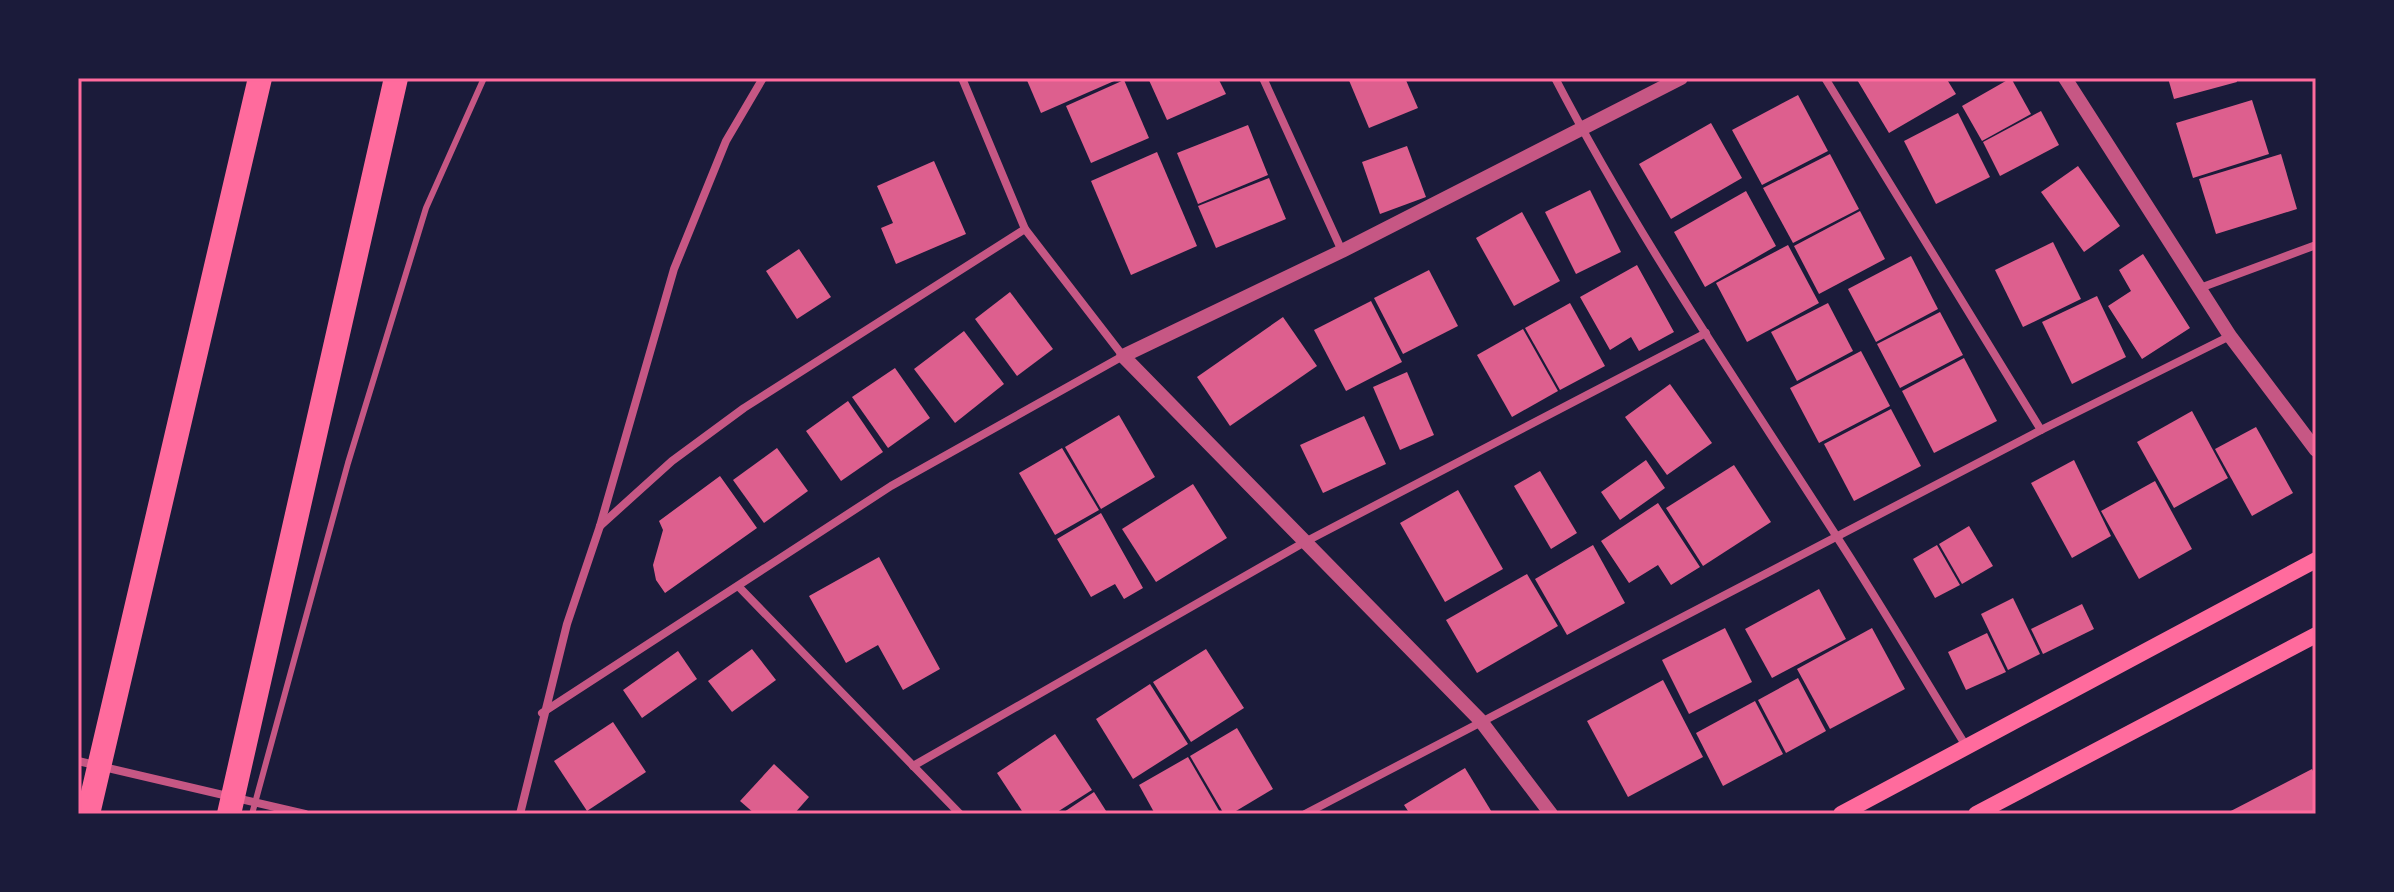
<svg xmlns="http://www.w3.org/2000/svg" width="2394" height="892" font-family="'Roboto Condensed',sans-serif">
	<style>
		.building { fill: #dd5f8e }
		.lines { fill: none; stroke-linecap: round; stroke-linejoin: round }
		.service { stroke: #c65784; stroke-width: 6 }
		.minor { stroke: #c65784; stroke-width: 8 }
		.tertiary { stroke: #c65784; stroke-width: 14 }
		.secondary { stroke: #ff6b9d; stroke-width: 16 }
		.motorway { stroke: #ff6b9d; stroke-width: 24 }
		.neatline { fill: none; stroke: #ff6b9d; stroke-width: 3 }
	</style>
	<rect width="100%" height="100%" fill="#1b1b3a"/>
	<g class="building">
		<path d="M1026 78H1121L1041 113Z"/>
		<path d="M1148 78H1218L1226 94 1167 120Z"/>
		<path d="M1348 78H1405L1418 108 1369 128Z"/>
		<path d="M1856 78H1946L1956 94 1889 133Z"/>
		<path d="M2011 78 2031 114 1982 141 1962 106Z"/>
		<path d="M2168 78H2236L2237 82 2174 99Z"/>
		<path d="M1124 80 1149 138 1091 163 1066 106Z"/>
		<path d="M1798 95 1828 151 1762 185 1732 130Z"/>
		<path d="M2252 100 2269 154 2193 178 2176 123Z"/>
		<path d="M2041 111 2059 145 2000 176 1983 142Z"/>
		<path d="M1958 113 1990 177 1936 204 1904 141Z"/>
		<path d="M1711 123 1742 178 1671 219 1639 164Z"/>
		<path d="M1248 125 1268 175 1198 204 1177 153Z"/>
		<path d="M1407 146 1426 197 1380 214 1362 162Z"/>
		<path d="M1157 152 1197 246 1131 275 1091 181Z"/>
		<path d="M1830 154 1859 209 1793 243 1763 188Z"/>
		<path d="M2281 154 2297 209 2216 234 2199 179Z"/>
		<path d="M934 161 966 234 896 264 881 228 893 223 877 186Z"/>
		<path d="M2078 166 2120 226 2084 252 2041 192Z"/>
		<path d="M1269 178 1286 219 1216 248 1198 206Z"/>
		<path d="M1590 190 1621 252 1576 274 1545 212Z"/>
		<path d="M1746 191 1776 246 1705 287 1674 232Z"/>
		<path d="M1860 211 1885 259 1819 294 1794 246Z"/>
		<path d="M1522 212 1560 281 1514 306 1476 238Z"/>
		<path d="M2053 242 2081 299 2023 327 1995 270Z"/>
		<path d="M1788 245 1819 303 1747 342 1716 283Z"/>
		<path d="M799 249 831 297 797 319 766 271Z"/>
		<path d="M2143 254 2190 328 2142 359 2108 306 2131 291 2119 270Z"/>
		<path d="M1911 256 1938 309 1876 342 1848 289Z"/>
		<path d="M1637 265 1674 332 1639 351 1631 337 1610 350 1580 297Z"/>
		<path d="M1429 270 1458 326 1403 354 1374 298Z"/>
		<path d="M1010 292 1053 349 1017 376 975 319Z"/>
		<path d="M2097 296 2126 357 2072 384 2042 322Z"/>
		<path d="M1371 301 1402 362 1346 391 1314 330Z"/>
		<path d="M1570 303 1605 366 1560 390 1525 328Z"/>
		<path d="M1828 303 1853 351 1797 381 1771 332Z"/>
		<path d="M1940 312 1963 355 1900 388 1877 344Z"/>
		<path d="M1283 317 1317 366 1230 426 1197 377Z"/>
		<path d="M1523 329 1558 391 1512 417 1477 355Z"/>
		<path d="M964 331 1004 384 955 423 914 369Z"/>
		<path d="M1861 351 1890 406 1819 443 1790 388Z"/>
		<path d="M1964 358 1997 421 1934 453 1902 391Z"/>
		<path d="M895 368 930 418 888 448 852 397Z"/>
		<path d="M1407 372 1434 435 1400 450 1373 387Z"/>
		<path d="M1670 384 1712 443 1667 475 1625 417Z"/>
		<path d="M848 401 883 452 841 481 806 431Z"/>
		<path d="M1891 409 1921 466 1854 501 1824 444Z"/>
		<path d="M2192 411 2228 478 2174 508 2137 442Z"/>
		<path d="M1119 415 1155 477 1101 509 1065 447Z"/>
		<path d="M1364 416 1386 464 1323 493 1300 445Z"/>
		<path d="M2256 427 2293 493 2252 516 2215 449Z"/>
		<path d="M777 448 808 491 764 523 733 480Z"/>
		<path d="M1062 448 1099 510 1055 535 1019 473Z"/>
		<path d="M1646 460 1665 488 1620 520 1601 492Z"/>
		<path d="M2074 460 2111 536 2072 558 2031 483Z"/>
		<path d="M1734 465 1771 522 1703 566 1666 508Z"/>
		<path d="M1540 471 1577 533 1551 549 1514 486Z"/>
		<path d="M720 476 757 528 665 593 656 580 653 565 663 530 659 521Z"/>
		<path d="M2155 481 2192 549 2139 579 2101 511Z"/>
		<path d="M1193 484 1227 538 1156 582 1122 529Z"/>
		<path d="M1458 490 1503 569 1445 602 1400 523Z"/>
		<path d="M1658 503 1700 567 1671 585 1658 565 1629 583 1601 541Z"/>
		<path d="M1101 513 1143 588 1124 599 1115 584 1091 597 1057 539Z"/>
		<path d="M1969 526 1993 566 1962 584 1939 544Z"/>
		<path d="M1593 545 1625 603 1567 635 1535 579Z"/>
		<path d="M1937 545 1960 585 1935 598 1913 559Z"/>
		<path d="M879 557 940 669 903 690 878 645 846 663 809 596Z"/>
		<path d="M1527 574 1558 626 1477 673 1446 620Z"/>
		<path d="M1819 589 1846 639 1772 678 1745 629Z"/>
		<path d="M2013 598 2040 654 2008 670 1981 614Z"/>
		<path d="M2082 604 2094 629 2043 654 2031 629Z"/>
		<path d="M1725 628 1752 682 1689 714 1662 660Z"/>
		<path d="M1872 628 1905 689 1830 729 1797 669Z"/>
		<path d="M1987 633 2006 672 1966 690 1948 652Z"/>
		<path d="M752 649 776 680 732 712 708 681Z"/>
		<path d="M1206 649 1244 708 1191 742 1153 682Z"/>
		<path d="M678 651 697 679 642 718 623 690Z"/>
		<path d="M1798 678 1826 731 1786 753 1758 700Z"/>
		<path d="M1663 680 1703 757 1628 797 1587 721Z"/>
		<path d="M1150 684 1188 744 1133 779 1096 719Z"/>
		<path d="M1755 701 1783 754 1723 786 1696 733Z"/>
		<path d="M613 722 646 772 587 811 554 761Z"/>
		<path d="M1237 728 1273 789 1231 814H1224L1190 756Z"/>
		<path d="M1055 734 1092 790 1054 814H1024L997 773Z"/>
		<path d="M1188 757 1221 814H1155L1139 785Z"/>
		<path d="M774 764 809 797 794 814H755L740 801Z"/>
		<path d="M1465 768 1493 814H1410L1404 805Z"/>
		<path d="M2312 769 2316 777V814H2225Z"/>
		<path d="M1094 792 1108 814H1061Z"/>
	</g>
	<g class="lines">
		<path class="service" d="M252 814 348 463 426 208 484 78"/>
		<g class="minor">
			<path d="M1263 78 1342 251"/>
			<path d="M1555 78C1637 236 1739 384 1835 534 1880 603 1922 675 1966 746"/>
			<path d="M1825 78 2041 430"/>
			<path d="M2200 288 2316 245"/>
			<path d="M600 526 672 461 744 408 1025 229"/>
			<path d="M739 587 960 814"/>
			<path d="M542 713 891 486 1123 356 1025 229 962 78"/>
			<path d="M78 761 305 814"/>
			<path d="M913 766 1303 543 1706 333"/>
			<path d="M520 814 567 624 600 526 674 269 726 141 763 78"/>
			<path d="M1305 814 2041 430 2230 336"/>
		</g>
		<g class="tertiary">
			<path d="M2065 78 2230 336 2316 450"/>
			<path d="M1551 814 1480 720 1123 356 1342 251 1681 78"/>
		</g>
		<g class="secondary">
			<path d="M1841 814 2316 560"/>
			<path d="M1976 814 2316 635"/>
		</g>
		<g class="motorway">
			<path d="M88 814 260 78"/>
			<path d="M229 814 396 78"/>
		</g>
	</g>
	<rect width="2394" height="892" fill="none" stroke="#1b1b3a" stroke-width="160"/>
	<rect x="80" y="80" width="2234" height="732" class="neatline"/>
</svg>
